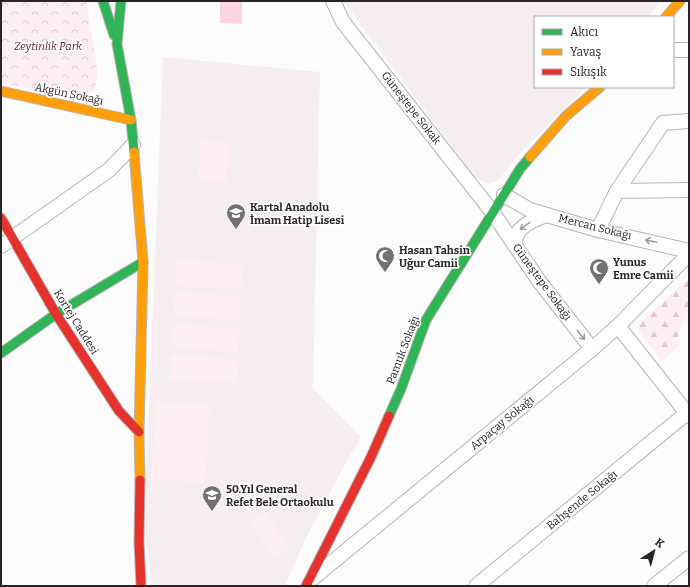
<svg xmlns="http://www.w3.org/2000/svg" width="690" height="587" font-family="Bitter,serif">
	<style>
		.built { fill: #f5edf0 }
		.forest { fill: url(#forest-firs) }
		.park { fill: url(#park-crowns) }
		.garden { fill: #feedf3 }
		.water { fill: #fed3e4 }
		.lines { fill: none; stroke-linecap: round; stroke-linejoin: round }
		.street-casing { stroke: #b7b4b4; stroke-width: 16 }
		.fast-casing { stroke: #b7b4b4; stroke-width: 11 }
		.slow-casing { stroke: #b7b4b4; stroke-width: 11 }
		.jam-casing { stroke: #b7b4b4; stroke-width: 11 }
		.street { stroke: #fff; stroke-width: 14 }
		.fast { stroke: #30b455; stroke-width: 9 }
		.slow { stroke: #ff9f0a; stroke-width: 9 }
		.jam { stroke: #e5322d; stroke-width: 9 }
		.oneway { stroke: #9f9c9d }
		.labels { text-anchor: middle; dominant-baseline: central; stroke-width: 3.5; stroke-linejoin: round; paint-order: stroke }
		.park-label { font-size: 11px; font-style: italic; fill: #66123e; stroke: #fff }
		.street-label { font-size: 11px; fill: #292426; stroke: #fff }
		.poi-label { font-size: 11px; font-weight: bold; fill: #292426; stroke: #fff; text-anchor: start }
	</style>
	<defs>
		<pattern id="forest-firs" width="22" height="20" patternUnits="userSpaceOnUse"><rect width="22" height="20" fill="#feedf3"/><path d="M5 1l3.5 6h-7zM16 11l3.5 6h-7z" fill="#dacbd0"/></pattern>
		<pattern id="park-crowns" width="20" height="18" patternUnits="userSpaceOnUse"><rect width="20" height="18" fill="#feedf3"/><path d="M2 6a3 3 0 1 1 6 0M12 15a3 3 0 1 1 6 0" fill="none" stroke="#dacbd0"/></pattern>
	</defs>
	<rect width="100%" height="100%" fill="#fdfcfc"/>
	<g class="built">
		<path d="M343 1H659L649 17H535V87H586L515 158 499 180 489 184 480 180 475 177Z"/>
		<path d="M163 57 320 72 313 388 361 437 349 457 305 540 285 586H152L146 535V481Z"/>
	</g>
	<path class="forest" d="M689 278V309L677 338 681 344 662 361 636 327Z"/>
	<path class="park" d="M1 1H86L98 76 95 89 85 100 1 83Z"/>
	<g class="garden">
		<path d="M199 141 228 142 226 182 198 181Z"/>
		<path d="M177 260 243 264 241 290 176 286Z"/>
		<path d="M175 292 241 296 239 320 173 316Z"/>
		<path d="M173 324 239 328 238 352 172 348Z"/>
		<path d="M171 355 239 359 237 383 170 380Z"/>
		<path d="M156 402 210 405 205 483 151 480Z"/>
		<path d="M266 511 289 550 274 559 250 522Z"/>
	</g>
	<path class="water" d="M220 1H242V24L220 23Z"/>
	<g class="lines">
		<defs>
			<g id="street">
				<path d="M333 1 343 22 493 213 539 281 592 349"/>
				<path d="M673 50H689"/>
				<path d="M617 191 689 190"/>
				<path d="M504 195 530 210 598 230 689 251"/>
				<path d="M598 230 617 191 663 123 689 121"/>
				<path d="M515 245C514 227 532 221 546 215"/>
				<path d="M1 246 109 170 133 145"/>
				<path d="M618 326 689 416"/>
				<path d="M313 578 592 349 618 326 689 254"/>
				<path d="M476 586 687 413"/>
				<path d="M654 586 689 558"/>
			</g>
			<g id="fast">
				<path d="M103 1 114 35"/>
				<path d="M121 1 117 44 131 120 134 152"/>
				<path d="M1 353 56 314 143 262"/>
				<path d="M389 416 401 389 426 320 520 169 530 157"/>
			</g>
			<g id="slow">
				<path d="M666 17 680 1"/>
				<path d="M1 91 131 120"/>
				<path d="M134 152 143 262 139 432 140 480"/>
				<path d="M530 157 566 116 600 87"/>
			</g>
			<g id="jam">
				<path d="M1 218 56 314 119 411 139 432"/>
				<path d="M140 480 139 542 141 586"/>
				<path d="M306 586 371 457 389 416"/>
			</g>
		</defs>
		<use href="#street" class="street-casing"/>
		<use href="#fast" class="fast-casing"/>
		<use href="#slow" class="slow-casing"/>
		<use href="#jam" class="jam-casing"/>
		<use href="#street" class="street"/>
		<use href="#fast" class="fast"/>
		<use href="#slow" class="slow"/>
		<use href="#jam" class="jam"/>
	</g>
	<defs><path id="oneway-shaft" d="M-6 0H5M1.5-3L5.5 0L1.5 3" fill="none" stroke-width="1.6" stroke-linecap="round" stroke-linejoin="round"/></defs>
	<g class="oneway">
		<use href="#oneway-shaft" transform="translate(525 226) rotate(144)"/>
		<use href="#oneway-shaft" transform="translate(651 241) rotate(-168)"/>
		<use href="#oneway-shaft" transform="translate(581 335) rotate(52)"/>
	</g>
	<defs>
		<symbol id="school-pin" viewBox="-11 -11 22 30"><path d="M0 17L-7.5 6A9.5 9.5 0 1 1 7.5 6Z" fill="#737071" stroke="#fff"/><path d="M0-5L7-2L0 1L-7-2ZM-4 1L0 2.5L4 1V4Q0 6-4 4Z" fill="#fff"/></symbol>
		<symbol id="mosque-pin" viewBox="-11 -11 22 30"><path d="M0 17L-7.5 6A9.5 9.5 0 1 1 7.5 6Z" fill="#737071" stroke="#fff"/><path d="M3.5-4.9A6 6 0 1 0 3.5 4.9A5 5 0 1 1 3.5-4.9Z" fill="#fff"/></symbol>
	</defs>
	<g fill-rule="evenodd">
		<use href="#school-pin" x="225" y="202" width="22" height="30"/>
		<use href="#mosque-pin" x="374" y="245" width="22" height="30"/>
		<use href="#mosque-pin" x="588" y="257" width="22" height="30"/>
		<use href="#school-pin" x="201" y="484" width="22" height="30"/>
	</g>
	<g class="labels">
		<g class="park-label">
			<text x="48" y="46">Zeytinlik Park</text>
		</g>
		<g class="street-label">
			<text transform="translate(69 94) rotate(12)">Akgün Sokağı</text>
			<text transform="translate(411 108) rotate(52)">Güneştepe Sokak</text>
			<text transform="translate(595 227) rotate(14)">Mercan Sokağı</text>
			<text transform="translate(542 282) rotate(54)">Güneştepe Sokağı</text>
			<text transform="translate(76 322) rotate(58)">Kortej Caddesi</text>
			<text transform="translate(403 350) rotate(-69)">Pamuk Sokağı</text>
			<text transform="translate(502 423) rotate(-39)">Arpaçay Sokağı</text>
			<text transform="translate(582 500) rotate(-39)">Bahşende Sokağı</text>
		</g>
		<g class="poi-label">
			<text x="250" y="207">Kartal Anadolu<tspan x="250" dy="13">İmam Hatip Lisesi</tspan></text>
			<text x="399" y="250">Hasan Tahsin<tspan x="399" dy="13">Uğur Camii</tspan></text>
			<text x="613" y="262">Yunus<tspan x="613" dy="13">Emre Camii</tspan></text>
			<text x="226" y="489">50.Yıl General<tspan x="226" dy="13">Refet Bele Ortaokulu</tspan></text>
		</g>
	</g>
	<rect width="690" height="587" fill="none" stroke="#292426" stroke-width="4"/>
	<rect x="534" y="16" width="140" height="72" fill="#ffffff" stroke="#a9a7a8"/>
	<rect x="542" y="29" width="20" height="6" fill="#30b455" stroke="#a9a7a8"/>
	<text x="570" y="36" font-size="12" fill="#292426">Akıcı</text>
	<rect x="542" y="49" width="20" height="6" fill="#ff9f0a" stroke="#a9a7a8"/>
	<text x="570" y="56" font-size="12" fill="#292426">Yavaş</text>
	<rect x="542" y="69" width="20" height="6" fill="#e5322d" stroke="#a9a7a8"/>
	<text x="570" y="76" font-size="12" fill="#292426">Sıkışık</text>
	<g transform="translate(654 551) rotate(36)" stroke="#ffffff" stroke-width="3" paint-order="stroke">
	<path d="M0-3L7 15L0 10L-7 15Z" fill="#292426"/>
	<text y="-6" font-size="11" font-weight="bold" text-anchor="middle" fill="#292426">K</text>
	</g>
</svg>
